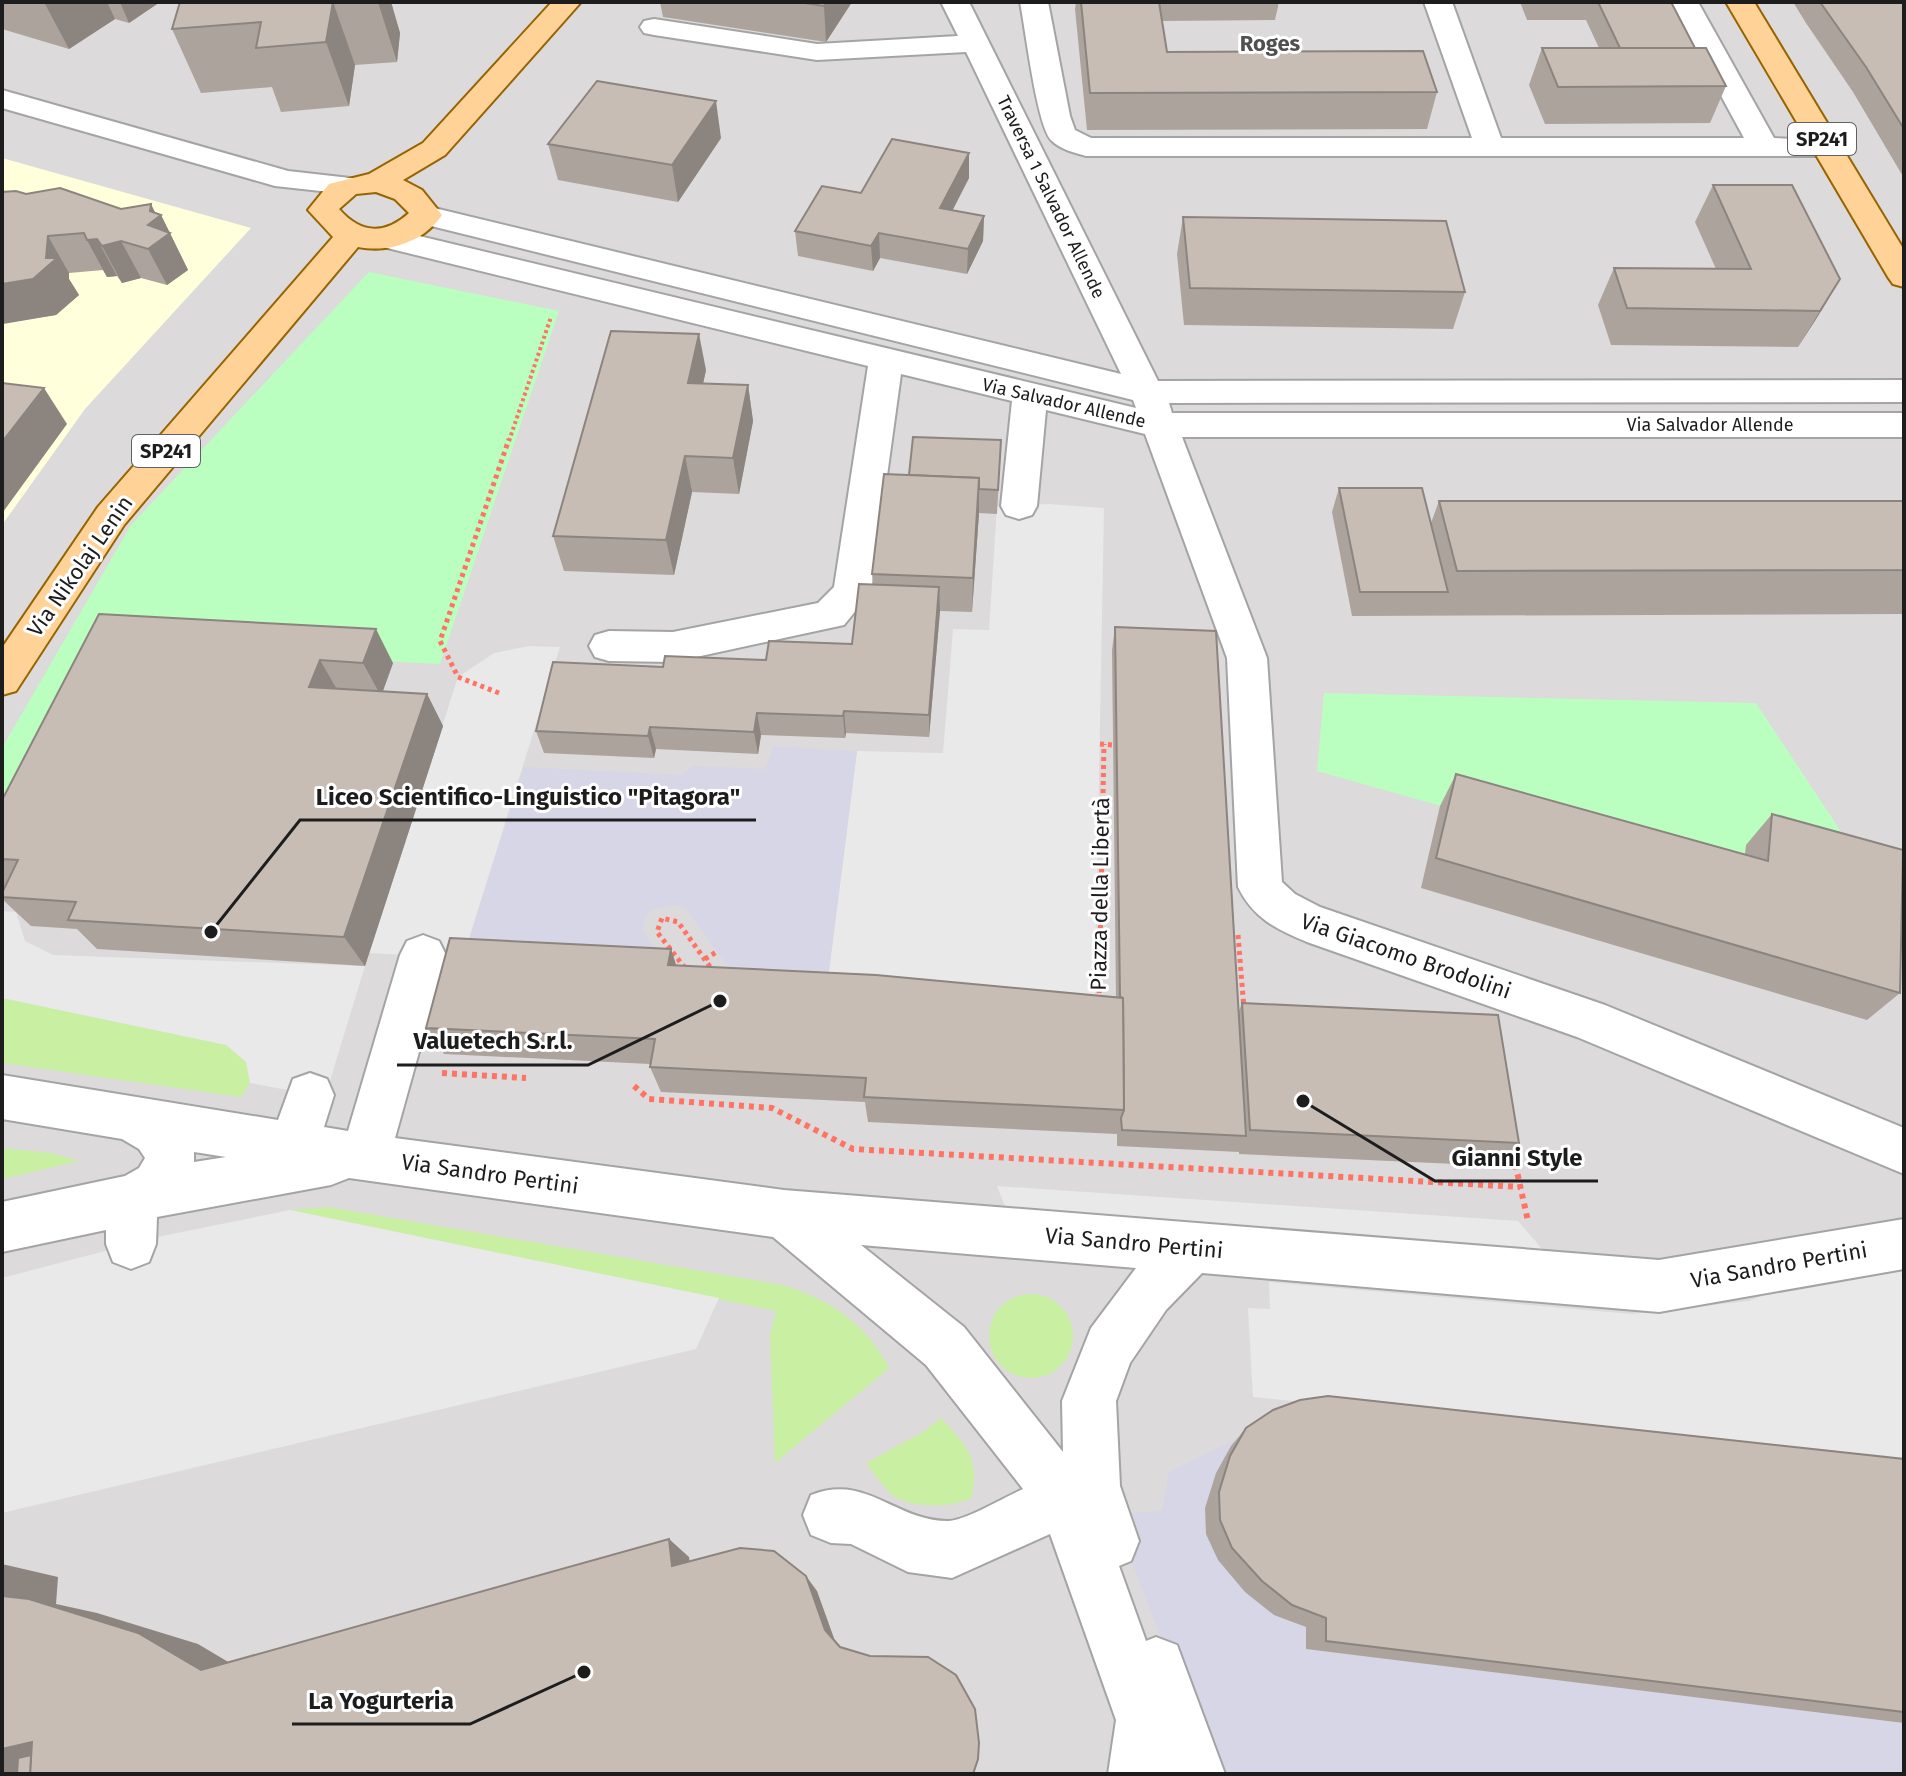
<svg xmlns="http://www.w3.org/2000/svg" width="1906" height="1776" font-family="'Fira Sans',sans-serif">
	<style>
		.residential { fill: #dcdada }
		.education { fill: #ffffdc }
		.grass { fill: #c9efa2 }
		.park { fill: #baffbf }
		.parking { fill: #e9e9e9 }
		.plaza { fill: #d6d6e6 }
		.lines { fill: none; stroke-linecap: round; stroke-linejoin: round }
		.minor-casing { stroke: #a4a4a4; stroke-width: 4 }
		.major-casing { stroke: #976400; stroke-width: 4 }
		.path-far2 { stroke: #ff7364; stroke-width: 4; stroke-dasharray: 3 3; stroke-linecap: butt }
		.path-far1 { stroke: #ff7364; stroke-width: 5; stroke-dasharray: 4 4; stroke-linecap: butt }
		.path { stroke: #ff7364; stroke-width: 6; stroke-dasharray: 5 5; stroke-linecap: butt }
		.minor { fill: #fff; fill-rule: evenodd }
		.major { fill: #ffd298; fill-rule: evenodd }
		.wall { fill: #aca39c }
		.shaded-wall { fill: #8c847f }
		.building { fill: #c8bdb5; stroke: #8c847f; stroke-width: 2 }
		.labels { text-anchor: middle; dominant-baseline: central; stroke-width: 6; stroke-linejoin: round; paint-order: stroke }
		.far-street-label { font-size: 18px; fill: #1d1d1d; stroke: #fff }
		.shield { fill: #fff; stroke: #616161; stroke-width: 2 }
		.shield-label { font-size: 20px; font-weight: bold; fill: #1d1d1d }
		.far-quarter-label { font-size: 22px; font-weight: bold; fill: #505050; stroke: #fff }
		.street-label { font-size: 22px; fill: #1d1d1d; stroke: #fff }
		.leader { fill: none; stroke: #1d1d1d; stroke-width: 3 }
		.callout-dot { fill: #1d1d1d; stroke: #fff; stroke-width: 3 }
		.callout-label { font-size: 24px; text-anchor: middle; font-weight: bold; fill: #1d1d1d; stroke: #fff; stroke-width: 6; stroke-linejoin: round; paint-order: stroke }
	</style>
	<rect width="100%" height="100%" fill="#f0ebe2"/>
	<rect class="residential" x="2" y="2" width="1902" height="1772"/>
	<path class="education" d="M2 158 251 228 85 409 2 525Z"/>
	<g class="grass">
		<path d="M2 998 226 1045 246 1062 250 1083 241 1097 2 1063Z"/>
		<path d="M2 1148 51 1153 79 1161 2 1179Z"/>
		<path d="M328 1207 783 1285C830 1300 866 1323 889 1368L775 1463 770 1335 776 1311 290 1210Z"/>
		<circle cx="1031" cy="1336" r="42"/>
		<path d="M941 1418C966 1445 981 1459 971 1498 952 1508 907 1509 890 1493 881 1484 873 1472 866 1463L923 1432Z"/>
	</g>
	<g class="park">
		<path d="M369 272 559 311 440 664 124 648 2 887V748L131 525Z"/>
		<path d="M1324 693 1756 703 1873 880 1742 891 1317 771Z"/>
	</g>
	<g class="parking">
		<path d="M1049 504 1104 508 1095 995 828 979 857 751 943 753 953 629 989 630 997 506Z"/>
		<path d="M529 646 560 647 463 958 369 953 458 677 494 653Z"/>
		<path d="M2 911 16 912 25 941 53 955 365 966 325 1097 250 1083 246 1062 226 1045 2 998Z"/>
		<path d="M997 1186 1518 1221 1550 1258 1012 1224Z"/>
		<path d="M290 1210 719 1298 696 1349 2 1513V1278L162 1236Z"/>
		<path d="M1904 1248V1464L1253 1397 1248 1308 1270 1309 1269 1282 1632 1314 1749 1301 1825 1269Z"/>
	</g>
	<g class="plaza">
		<path d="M773 746 857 751 828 979 733 974 687 910 676 905 651 910 645 919 643 931 671 971 463 958 524 767 683 775 692 766 766 769Z"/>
		<path d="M1257 1429 1231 1446 1216 1473 1205 1508 1206 1534 1274 1615 1306 1627V1649L1904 1722V1774H1212L1114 1514 1162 1511 1169 1472Z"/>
	</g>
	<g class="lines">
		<defs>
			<g id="minor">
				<path d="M941 2H969L1158 381 1904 380V402L1169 403 1172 413H1904V437H1182L1267 658 1282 882 1295 894 1320 907 1605 1005 1904 1128V1174L1577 1037 1307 942C1276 929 1253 918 1238 887L1227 658 1145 434 1046 410 1037 506 1032 515 1019 519 1006 515 1001 506 1012 401 901 374 871 592 844 625 673 662 609 661 595 657 589 646 595 635 609 631 673 632 818 603 834 587 868 366 375 245 370 238 375 231 386 228 1136 408 1133 400 415 222 410 215 415 208 426 206 1121 374 966 52 817 60 654 35 644 33 640 27 644 21 654 19 817 44 958 36Z"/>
				<path d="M1020 2H1048L1070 116 1075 130 1091 138H1472L1424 2H1452L1501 138H1744L1670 2H1698L1774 138 1838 141 1842 147 1838 153 1827 156H1086C1075 153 1060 149 1052 141 1037 129 1025 26 1020 2Z"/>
				<path d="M2 90 288 171 359 179 363 185 359 191 348 194 275 186 2 108Z"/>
				<path d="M423 935 439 941 446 955 395 1138 784 1190 1659 1260 1904 1219V1269L1659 1312 1202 1273 1166 1310 1130 1363 1116 1401 1120 1486 1139 1541 1131 1561 1119 1566 1146 1641 1156 1637 1177 1645 1225 1774H1108L1116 1720 1050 1534 952 1578 908 1572 851 1544 831 1543 811 1535 803 1515 811 1495C866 1473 895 1521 948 1521 965 1521 1005 1497 1023 1489L926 1365 773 1237 349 1178 331 1185 157 1217 156 1244 149 1262 131 1269 113 1262 106 1244V1230L2 1252V1202L125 1176 139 1168 145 1158 139 1149 122 1139 2 1119V1075L278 1120 293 1079 310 1073 327 1079 334 1095 324 1127 348 1131 400 955 407 941ZM194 1152 226 1157 194 1162ZM861 1245 1136 1268 1091 1328 1062 1401 1063 1452 964 1327Z"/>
			</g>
			<g id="major">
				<path d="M552 2H581L445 155 403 180 422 190 442 215C423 242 390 253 358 247L124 525 16 691 2 695V648L98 507 333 237 308 210 329 184 369 174 423 143ZM376 192 395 199 409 213C385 235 361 234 339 209L356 194Z"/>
				<path d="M1726 2H1754L1904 250V287L1893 284 1888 277Z"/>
			</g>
		</defs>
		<use href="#minor" class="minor-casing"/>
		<use href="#major" class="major-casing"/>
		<path class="path-far2" d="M509 441 551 317"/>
		<g class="path-far1">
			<path d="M499 693 458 677 440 641 509 439"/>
			<path d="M1100 744 1113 745"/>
			<path d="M1238 935 1244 1009"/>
			<path d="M705 959 718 951"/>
			<path d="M685 968 657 932 662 918 678 922 713 971"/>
			<path d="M1099 1001 1104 744"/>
		</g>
		<g class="path">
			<path d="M442 1073 526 1078"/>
			<path d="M634 1086 649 1099 772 1108 853 1149 1520 1187"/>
			<path d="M1511 1145 1528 1221"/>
		</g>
		<use href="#minor" class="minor"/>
		<use href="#major" class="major"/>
	</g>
	<g class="wall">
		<path d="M2 2H160L129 23 115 19 69 49 2 29Z"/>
		<path d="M180 2H391L400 33 397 62 355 65 349 106 281 112 272 87 201 93 172 29Z"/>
		<path d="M660 2H852L826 42 663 17Z"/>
		<path d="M1076 2H1279L1275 20 1162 21 1167 52 1437 92 1427 129 1087 130 1075 9Z"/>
		<path d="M1520 2H1671L1695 48 1726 86 1710 123 1545 124 1529 85 1542 48H1599L1586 20H1527Z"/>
		<path d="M1793 2H1904V178L1853 92 1806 23Z"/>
		<path d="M721 138 678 202 558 180 548 144Z"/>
		<path d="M969 178 952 210 984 216 983 241 967 274 880 258 873 271 798 256 795 231 861 193Z"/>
		<path d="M1713 185 1840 279 1818 316 1798 347 1611 345 1598 305 1614 268 1716 269 1695 222Z"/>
		<path d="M2 192 26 194 121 209 155 213 161 215 188 270 167 285 141 278 122 283 117 276 107 277 103 270 69 273V279L79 295 56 315 2 323Z"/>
		<path d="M1183 217 1465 292 1453 329 1184 325 1177 254Z"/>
		<path d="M706 370 703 384 748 385 753 421 739 494 692 492 674 575 564 571 553 536Z"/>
		<path d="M1001 440 997 514 979 513 972 612 940 611 929 737 846 733 845 738 761 735 758 754 656 749 654 758 544 753 536 731 663 667 766 660 852 644 873 585 872 574 909 475Z"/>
		<path d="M1339 488 1431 523 1439 501H1904V614L1352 616 1332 512Z"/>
		<path d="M99 614 393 663 383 691 427 694 443 726 365 966 97 949 77 929 31 926 2 899V893L4 888 2 886V800Z"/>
		<path d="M1115 627 1239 1011 1242 1003 1519 1143 1499 1166 1239 1154V1152L1117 1146V1134L868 1122 865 1102 661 1092 650 1067V1064L444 1054 426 1028 676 965 1116 997 1112 650Z"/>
		<path d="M1456 774 1745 854 1746 845 1772 814 1900 993 1867 1020 1421 888 1440 806Z"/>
		<path d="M1246 1428 1904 1459V1723L1306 1649V1627L1274 1615 1245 1592 1218 1560 1206 1534 1205 1508 1216 1473 1231 1446Z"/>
	</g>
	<g class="shaded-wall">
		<path d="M44 2H107L115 19 69 49Z"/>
		<path d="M120 2H160L129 23Z"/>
		<path d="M333 2 355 65 349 106 326 42Z"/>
		<path d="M378 2H391L400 33 397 62Z"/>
		<path d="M826 2H852L826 42 824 6Z"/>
		<path d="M716 101 721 138 678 202 672 165Z"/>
		<path d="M969 153V178L941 233 940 208Z"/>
		<path d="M151 204 158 218 161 215 188 270 167 285 148 249Z"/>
		<path d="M984 216 983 241 967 274 968 249Z"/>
		<path d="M879 233 880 258 873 271 871 246Z"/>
		<path d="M48 236 69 273V279L79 295 56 315 3 324 2 322V284L46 258Z"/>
		<path d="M97 239 117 276 107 277 87 240Z"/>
		<path d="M121 241 141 278 122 283 102 246Z"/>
		<path d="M1840 279 1818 316 1798 347 1820 311Z"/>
		<path d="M699 334 706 370 695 420 688 383Z"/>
		<path d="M748 385 753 421 739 494 733 458Z"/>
		<path d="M44 388 67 424 3 512 2 442Z"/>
		<path d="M685 456 692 492 674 575 666 540Z"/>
		<path d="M979 478V513L972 612 973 578Z"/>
		<path d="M939 587 940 611 929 737V715Z"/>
		<path d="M376 629 393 663 381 696 363 663Z"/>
		<path d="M320 660 339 693 309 687Z"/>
		<path d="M427 694 443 726 365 966 344 937Z"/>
		<path d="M844 711 846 733 845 738 843 716Z"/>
		<path d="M757 713 761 735 758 754 754 732Z"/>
		<path d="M650 727 656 749 654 758 648 736Z"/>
		<path d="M671 949 680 977 668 965Z"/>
		<path d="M669 1539 689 1557 692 1582 672 1566Z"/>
		<path d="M2 1564 58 1577 56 1604 97 1613 198 1644 257 1679 201 1670 2 1598Z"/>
		<path d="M806 1576 817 1591 835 1641 825 1630Z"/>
		<path d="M32 1742 46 1774H2V1749Z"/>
	</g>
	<g class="building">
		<path d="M180 2H333L326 42 256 48 261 22 172 29Z"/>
		<path d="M798 2H826L824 6Z"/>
		<path d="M1081 2H1159L1167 52 1423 51 1437 92 1090 93Z"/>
		<path d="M1598 2H1671L1695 48H1620Z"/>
		<path d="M1820 2H1904V129L1866 67Z"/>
		<path d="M1542 48H1706L1726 86 1558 87Z"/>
		<path d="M597 81 716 101 672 165 548 144Z"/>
		<path d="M892 139 969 153 940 208 984 216 968 249 879 233 871 246 795 231 822 186 861 193Z"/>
		<path d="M1713 185H1792L1840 279 1820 311 1627 308 1614 268 1751 269Z"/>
		<path d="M60 188 121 209 151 204 150 211 161 215 148 225 170 233 148 249 121 241 102 246 97 239 87 240 84 233 48 236 46 258H57L33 279 2 284V192L16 191 26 194Z"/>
		<path d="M1183 217 1446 221 1465 292 1190 288Z"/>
		<path d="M611 331 699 334 688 383 748 385 733 458 685 456 666 540 553 536Z"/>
		<path d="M2 383 44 388 2 442Z"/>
		<path d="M913 437 1001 440 998 490 979 489V478L909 475Z"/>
		<path d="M884 474 979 478 973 578 872 574Z"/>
		<path d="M1339 488H1422L1448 592H1360Z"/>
		<path d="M1439 501H1904V570L1457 571Z"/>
		<path d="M859 584 939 587 929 715 844 711 843 716 757 713 754 732 650 727 648 736 536 731 553 662 663 667 665 656 766 660 769 641 852 644Z"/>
		<path d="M99 614 376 629 363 663 320 660 309 687 427 694 344 937 68 920 76 902 2 897V893L18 860 2 859V800Z"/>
		<path d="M1115 627 1216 631 1246 1136 1122 1130 1121 1118 1124 1110 1123 998 1120 997Z"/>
		<path d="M1456 774 1768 861 1772 814 1903 850 1900 993 1436 858Z"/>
		<path d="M450 938 671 949 668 965 876 975 1123 998 1124 1110 864 1097 866 1078 650 1067 655 1039 426 1028Z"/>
		<path d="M1242 1003 1498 1015 1519 1143 1250 1130Z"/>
		<path d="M1328 1396 1904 1459V1712L1326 1641V1618L1292 1605 1262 1581 1232 1548 1220 1520 1219 1492 1230 1456 1246 1428 1273 1410 1300 1400Z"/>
		<path d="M669 1539 672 1566 740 1548 774 1551 806 1576 825 1630 840 1647 870 1656 928 1657 956 1675 975 1709 979 1743 978 1759 973 1774H30L32 1742 2 1749V1596L29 1599 138 1633 201 1670Z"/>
		<path d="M31 1755 30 1774H17L18 1758Z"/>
	</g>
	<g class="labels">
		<g class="far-street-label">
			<text transform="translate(1051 197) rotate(64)">Traversa 1 Salvador Allende</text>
			<text transform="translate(1064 403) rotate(13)">Via Salvador Allende</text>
			<text x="1710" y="425">Via Salvador Allende</text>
		</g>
		<g class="shield">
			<rect x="1788" y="123" width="68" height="32" rx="6"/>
			<rect x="132" y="435" width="68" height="32" rx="6"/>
		</g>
		<g class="shield-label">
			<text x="1822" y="139">SP241</text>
			<text x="166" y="451">SP241</text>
		</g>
		<g class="far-quarter-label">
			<text x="1270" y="43">Roges</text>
		</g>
		<g class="street-label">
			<text transform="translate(80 566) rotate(-55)">Via Nikolaj Lenin</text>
			<text transform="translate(1100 894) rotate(-89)">Piazza della Libertà</text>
			<text transform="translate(1406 956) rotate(19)">Via Giacomo Brodolini</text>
			<text transform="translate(490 1174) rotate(8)">Via Sandro Pertini</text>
			<text transform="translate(1134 1243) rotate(5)">Via Sandro Pertini</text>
			<text transform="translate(1779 1265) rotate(-10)">Via Sandro Pertini</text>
		</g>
	</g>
	<path class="leader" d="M211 932L300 820H756M720 1001L588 1065H397M1303 1101L1435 1181H1598M584 1672L470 1724H292"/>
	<g class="callout-dot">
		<circle cx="211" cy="932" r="8"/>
		<circle cx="720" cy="1001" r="8"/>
		<circle cx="1303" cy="1101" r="8"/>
		<circle cx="584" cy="1672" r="8"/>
	</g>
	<g class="callout-label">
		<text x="528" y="805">Liceo Scientifico-Linguistico "Pitagora"</text>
		<text x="493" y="1049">Valuetech S.r.l.</text>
		<text x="1517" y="1166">Gianni Style</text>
		<text x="381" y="1709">La Yogurteria</text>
	</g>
	<rect width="1906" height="1776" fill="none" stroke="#1d1d1d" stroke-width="8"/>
</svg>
